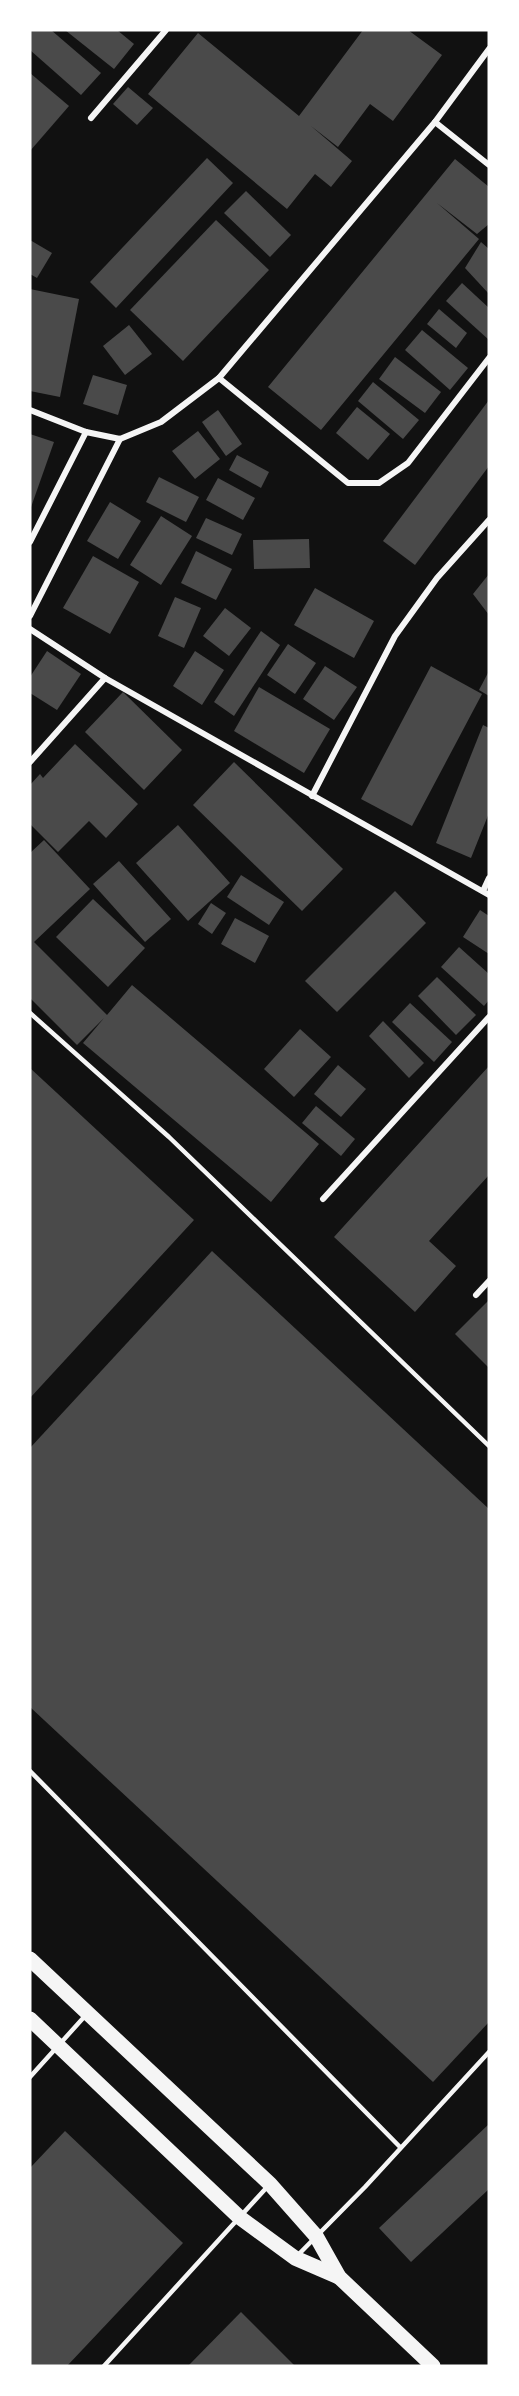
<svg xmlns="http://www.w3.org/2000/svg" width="519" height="2396" font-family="'Playfair Display',serif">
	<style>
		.building { fill: #4a4a4a }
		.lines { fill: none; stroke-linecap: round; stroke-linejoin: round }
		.service { stroke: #f5f5f5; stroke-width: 4.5 }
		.minor { stroke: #f5f5f5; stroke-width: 6 }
		.primary { stroke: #f5f5f5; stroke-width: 15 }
	</style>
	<rect width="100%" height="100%" fill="#111"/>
	<g class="building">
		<path d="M30 30H51L101 73 81 95 30 50Z"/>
		<path d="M65 30H117L134 44 114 69Z"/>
		<path d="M363 30H408L442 55 393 121 370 104 338 147 311 126 352 161 331 187 315 174 287 209 148 94 198 33 299 116Z"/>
		<path d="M30 73 69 106 30 151Z"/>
		<path d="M128 87 153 108 137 125 113 104Z"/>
		<path d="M207 158 233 183 116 308 90 282Z"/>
		<path d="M455 159 489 187V224L477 234 437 203 479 239 321 430 268 387Z"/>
		<path d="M246 191 291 235 270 257 224 213Z"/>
		<path d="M216 220 269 270 183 361 130 310Z"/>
		<path d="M30 240 52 253 37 278 30 274Z"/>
		<path d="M481 242 489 249V294L465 268Z"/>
		<path d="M462 283 489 308V340L446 301Z"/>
		<path d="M30 289 79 299 60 397 30 391Z"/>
		<path d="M439 309 467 333 456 348 427 324Z"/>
		<path d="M129 325 152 354 125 375 103 346Z"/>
		<path d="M422 330 468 368 450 390 405 350Z"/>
		<path d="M395 357 441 392 425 413 379 379Z"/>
		<path d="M93 375 127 385 118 415 83 404Z"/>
		<path d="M373 382 419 420 403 439 358 401Z"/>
		<path d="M489 400V466L415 565 383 541Z"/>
		<path d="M357 407 390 434 368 460 336 433Z"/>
		<path d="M218 410 242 444 226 456 202 422Z"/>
		<path d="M198 431 220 459 195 479 172 451Z"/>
		<path d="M30 434 54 442 30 510Z"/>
		<path d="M237 455 269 472 261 488 229 470Z"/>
		<path d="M159 477 199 497 186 522 146 502Z"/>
		<path d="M218 478 255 498 243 520 206 500Z"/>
		<path d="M110 502 141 521 118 559 87 541Z"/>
		<path d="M161 516 192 536 161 585 130 565Z"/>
		<path d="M206 518 242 534 232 555 196 538Z"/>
		<path d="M309 539 310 568 254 569 253 540Z"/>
		<path d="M196 551 232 569 216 600 181 583Z"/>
		<path d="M93 556 139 582 110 634 63 608Z"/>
		<path d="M489 574V615L473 594Z"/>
		<path d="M315 588 374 621 354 658 294 625Z"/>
		<path d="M175 597 201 608 184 648 158 636Z"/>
		<path d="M225 608 251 628 229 656 203 636Z"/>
		<path d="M261 631 280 645 234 716 214 702Z"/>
		<path d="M288 644 316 663 295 694 267 675Z"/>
		<path d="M47 651 81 674 57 710 30 693V677Z"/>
		<path d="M195 651 224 670 202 705 173 686Z"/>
		<path d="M325 666 357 687 334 720 303 699Z"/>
		<path d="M431 666 482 694 412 826 361 799Z"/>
		<path d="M489 671V696L479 690Z"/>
		<path d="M259 687 330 729 304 773 234 731Z"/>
		<path d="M123 692 182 750 144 790 85 732Z"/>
		<path d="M483 725 489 728V813L471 858 436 843Z"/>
		<path d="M75 744 138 804 106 838 89 821 58 852 30 824V785L40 774 43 778Z"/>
		<path d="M234 762 343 869 302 911 193 805Z"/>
		<path d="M178 825 230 883 188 921 136 863Z"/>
		<path d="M44 840 90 889 34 942 107 1015 132 985 319 1144 271 1202 83 1043 104 1018 77 1045 30 998V853Z"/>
		<path d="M119 861 171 919 145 942 93 884Z"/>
		<path d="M241 875 284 902 269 925 227 897Z"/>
		<path d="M395 891 426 923 337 1012 305 981Z"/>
		<path d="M93 899 145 948 108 987 56 937Z"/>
		<path d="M211 903 226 913 212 934 198 924Z"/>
		<path d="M480 910 489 916V954L463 937Z"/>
		<path d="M235 918 269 936 255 963 221 944Z"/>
		<path d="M459 947 489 974V1000L484 1006 441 967Z"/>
		<path d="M437 977 476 1015 456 1035 418 996Z"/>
		<path d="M410 1003 452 1042 434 1062 392 1022Z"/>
		<path d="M383 1021 424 1063 409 1078 369 1036Z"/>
		<path d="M300 1029 331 1057 294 1097 264 1069Z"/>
		<path d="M338 1065 366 1089 341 1117 314 1094Z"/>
		<path d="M489 1066V1175L429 1241 456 1266 415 1312 334 1237Z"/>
		<path d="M30 1068 194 1220 30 1398Z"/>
		<path d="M316 1106 355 1139 341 1156 302 1123Z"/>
		<path d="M212 1251 489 1509V2022L433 2082 30 1707V1448Z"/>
		<path d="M489 1300V1368L455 1334Z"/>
		<path d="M489 2124V2189L411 2262 379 2228Z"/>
		<path d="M65 2131 183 2243 67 2366H30V2168Z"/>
		<path d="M241 2312 295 2366H188Z"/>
	</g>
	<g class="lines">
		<g class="service">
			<path d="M30 1013 169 1137 489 1446"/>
			<path d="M30 1771 400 2147"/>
			<path d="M30 2077 85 2016"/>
			<path d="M297 2256 365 2187 489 2052"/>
			<path d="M104 2366 268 2186"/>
		</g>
		<g class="minor">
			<path d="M91 118 166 30"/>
			<path d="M435 122 489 165"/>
			<path d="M219 378 348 483H379L408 463 489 358"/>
			<path d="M30 410 86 432 120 439 161 422 219 378 435 122 489 49"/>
			<path d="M30 542 86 432"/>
			<path d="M30 616 120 439"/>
			<path d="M30 629 105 678 489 895"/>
			<path d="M30 762 105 678"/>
			<path d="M312 796 395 636 437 578 489 520"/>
			<path d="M483 891 489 878"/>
			<path d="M323 1199 489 1017"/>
			<path d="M476 1295 489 1281"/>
		</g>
		<g class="primary">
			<path d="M30 1959 270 2184 316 2236 339 2277 433 2366"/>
			<path d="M30 2019 239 2217 295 2258 339 2277"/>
		</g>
	</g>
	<rect width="519" height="2396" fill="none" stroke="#ffffff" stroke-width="63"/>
</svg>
